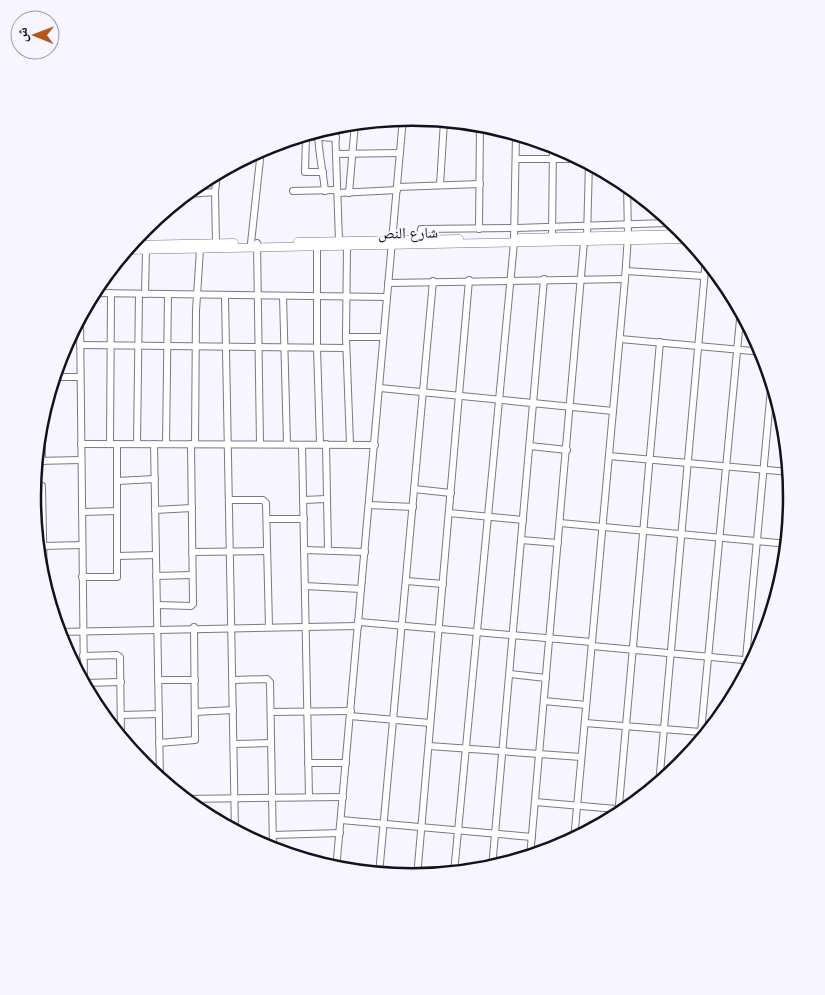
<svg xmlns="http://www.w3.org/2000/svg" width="825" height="995" font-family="'Noto Serif','Noto Naskh Arabic',serif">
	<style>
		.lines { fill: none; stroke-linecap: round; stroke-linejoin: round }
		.minor-casing { stroke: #7b768b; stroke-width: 8 }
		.major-casing { stroke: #7b768b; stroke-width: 9 }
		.minor { stroke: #fff; stroke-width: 6 }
		.major { stroke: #fff; stroke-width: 8 }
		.labels { text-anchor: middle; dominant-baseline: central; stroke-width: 4; stroke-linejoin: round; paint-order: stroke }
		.street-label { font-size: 15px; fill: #131119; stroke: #f7f5ff }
		.rim { fill: none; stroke: #131119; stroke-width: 2.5 }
	</style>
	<rect width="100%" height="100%" fill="#f7f5ff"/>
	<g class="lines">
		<defs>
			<g id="minor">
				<path d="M335 126 339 241"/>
				<path d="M318 131C318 152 323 170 325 191"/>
				<path d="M303 136 336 138"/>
				<path d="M306 136 305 172H323"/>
				<path d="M336 154 400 153"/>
				<path d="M516 159H582"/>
				<path d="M440 185 444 121"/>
				<path d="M397 187 480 184"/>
				<path d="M293 191 337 190"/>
				<path d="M338 193 397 190"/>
				<path d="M349 193 355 123"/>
				<path d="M187 194 215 192"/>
				<path d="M479 229 480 124"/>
				<path d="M552 237 553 145"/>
				<path d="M587 237 589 163"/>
				<path d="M514 239 516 134"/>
				<path d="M419 240 421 229 516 228 667 223"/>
				<path d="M216 243 215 192 217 173"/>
				<path d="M251 243 261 150"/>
				<path d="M257 243 260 444"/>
				<path d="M347 246 346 337 350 444"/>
				<path d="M317 247V348L320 444"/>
				<path d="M705 269 715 270"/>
				<path d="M626 271 704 276"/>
				<path d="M388 283 625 279"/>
				<path d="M93 293 387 297"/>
				<path d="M145 294 146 250"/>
				<path d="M225 296 235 832"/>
				<path d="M283 296 287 444"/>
				<path d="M80 318 84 684"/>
				<path d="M346 337H383"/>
				<path d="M620 339 764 352"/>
				<path d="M80 345 346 348"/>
				<path d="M54 377H80"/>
				<path d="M380 388 613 411"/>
				<path d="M41 420 42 461"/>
				<path d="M81 444 375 445"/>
				<path d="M110 444 111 293"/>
				<path d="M137 444 139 294"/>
				<path d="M154 444 160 780"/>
				<path d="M166 444 168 294"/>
				<path d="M195 444 196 311 200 249"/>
				<path d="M326 444 328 550"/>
				<path d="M302 445 309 797"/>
				<path d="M530 446 567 450"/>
				<path d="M609 456 790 472"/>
				<path d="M36 461 81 460"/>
				<path d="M117 481 155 479"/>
				<path d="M34 484 42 486 44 584"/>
				<path d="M414 489 451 493"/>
				<path d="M230 500H263L266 503 269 627"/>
				<path d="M303 500 327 499"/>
				<path d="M369 505 413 507"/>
				<path d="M155 510 192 508"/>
				<path d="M82 512 117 511"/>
				<path d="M449 513 523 520"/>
				<path d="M267 519H304"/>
				<path d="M560 523 788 544"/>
				<path d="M521 540 558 543"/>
				<path d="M43 546 82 545"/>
				<path d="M304 550 365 552"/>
				<path d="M192 552 267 551"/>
				<path d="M117 556 156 555"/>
				<path d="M156 576 192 575"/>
				<path d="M82 577H117V444"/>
				<path d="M406 581 443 584"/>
				<path d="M305 586 361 589"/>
				<path d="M157 605 191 606 193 604 191 444"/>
				<path d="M359 622 592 642"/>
				<path d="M58 632 358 626"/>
				<path d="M592 646 754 661"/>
				<path d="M83 656 117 655 120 657 121 738"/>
				<path d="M510 674 546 678"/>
				<path d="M158 680H195"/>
				<path d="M233 680 267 679 270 682 273 850"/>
				<path d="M744 680 772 378"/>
				<path d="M84 683 121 682"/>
				<path d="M544 701 586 705"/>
				<path d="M195 712 233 710"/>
				<path d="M271 712 351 711"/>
				<path d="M121 715 159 714"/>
				<path d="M350 716 430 723"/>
				<path d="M585 723 701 732"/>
				<path d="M159 743 195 740 194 627"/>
				<path d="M700 743 741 309"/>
				<path d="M234 744 271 743"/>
				<path d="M429 746 581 757"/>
				<path d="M308 763H346"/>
				<path d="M659 784 706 259"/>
				<path d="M184 799 343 797"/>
				<path d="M197 799V810"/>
				<path d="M535 802 628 810"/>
				<path d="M618 816 660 342"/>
				<path d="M341 820 532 837"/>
				<path d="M273 835 340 833"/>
				<path d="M574 840 625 279 628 236 627 184"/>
				<path d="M530 857 584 242"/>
				<path d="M492 868 544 279"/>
				<path d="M336 870 403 118"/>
				<path d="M454 873 514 243"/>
				<path d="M379 874 433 281"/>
				<path d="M417 877 469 280"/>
			</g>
			<g id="major">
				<path d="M520 238 685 234"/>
				<path d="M298 242 459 239"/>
				<path d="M130 245 234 243"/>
				<path d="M126 250 690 239"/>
			</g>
		</defs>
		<use href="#minor" class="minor-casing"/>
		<use href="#major" class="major-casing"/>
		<use href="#minor" class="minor"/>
		<use href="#major" class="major"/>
	</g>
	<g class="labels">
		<g class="street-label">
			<text transform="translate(408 232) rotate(-1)">شارع النص</text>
		</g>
	</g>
	<path d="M0 0H825V995H0ZM41 497a371 371 0 1 1 742 0a371 371 0 1 1-742 0Z" fill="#f7f5ff" fill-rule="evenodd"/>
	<path class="rim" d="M41 497a371 371 0 1 1 742 0a371 371 0 1 1-742 0Z"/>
	<g transform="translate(35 35) rotate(271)"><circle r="24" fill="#f7f5ff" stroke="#9c9aa3"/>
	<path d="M0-4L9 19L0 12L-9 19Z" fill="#b85715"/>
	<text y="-8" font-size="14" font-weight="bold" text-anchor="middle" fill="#131119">ش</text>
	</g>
</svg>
